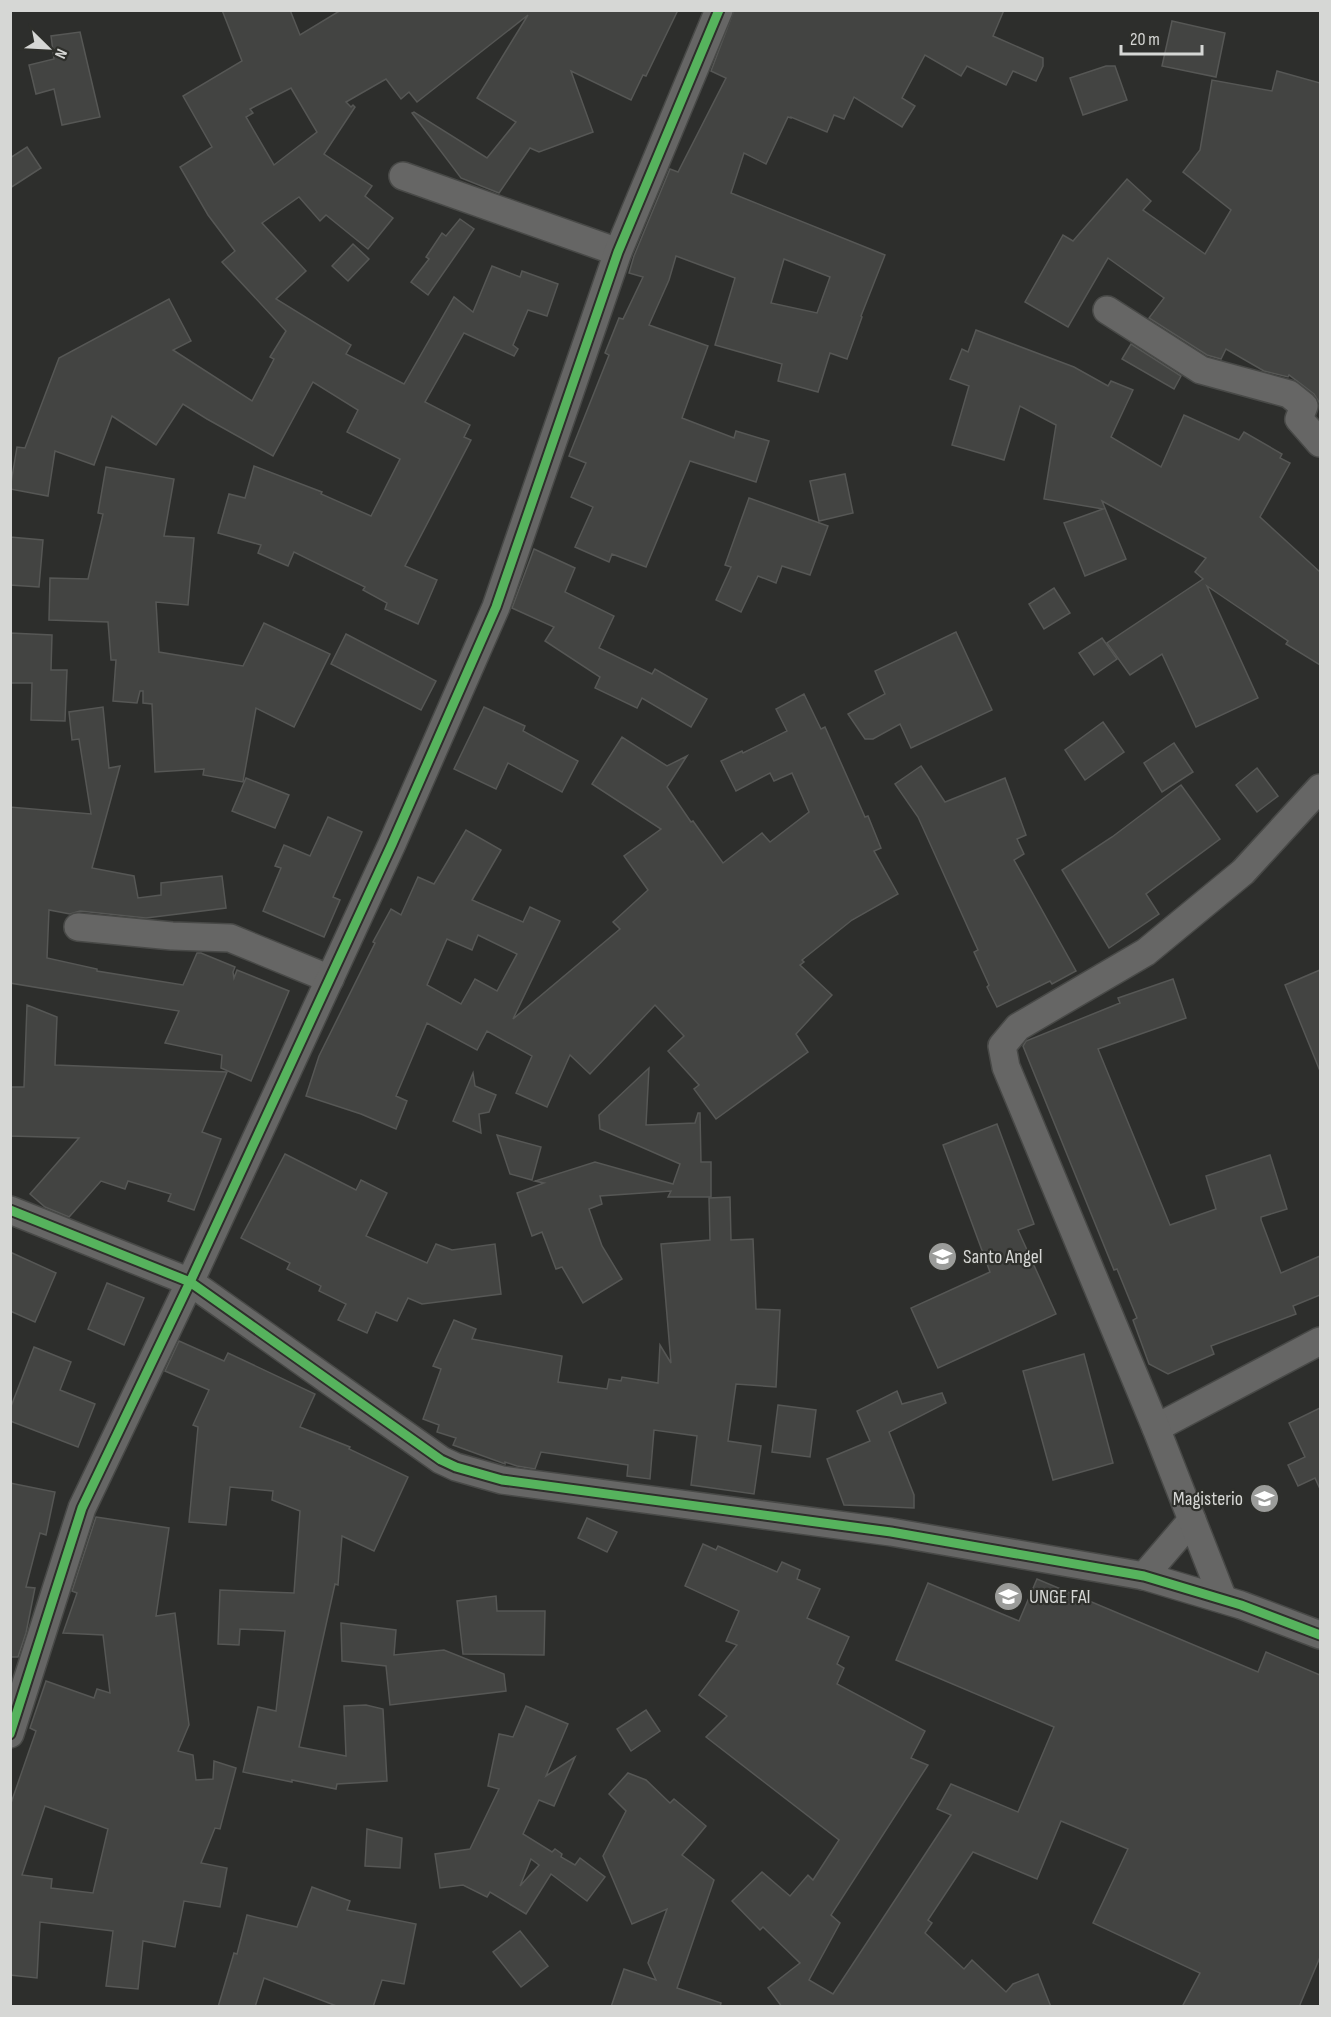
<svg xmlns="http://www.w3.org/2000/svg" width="1331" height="2017" font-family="'Sofia Sans Condensed',sans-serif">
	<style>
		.building { fill: #434442; stroke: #565755; stroke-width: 1.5; fill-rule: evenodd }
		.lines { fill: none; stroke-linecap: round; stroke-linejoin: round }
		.minor-casing { stroke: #484947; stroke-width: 30 }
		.minor { stroke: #666665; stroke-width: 27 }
		.cycleway-casing { stroke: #2e2f2b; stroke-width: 13 }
		.cycleway { stroke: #56b35d; stroke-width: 9 }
		.labels { text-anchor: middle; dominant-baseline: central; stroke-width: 4.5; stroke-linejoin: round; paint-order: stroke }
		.poi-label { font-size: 20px; fill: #d6d7d5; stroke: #2e2f2b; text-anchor: start }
	</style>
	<rect width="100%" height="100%" fill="#2d2e2c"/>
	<g class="building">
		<path d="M222 10H290L300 35 341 10H678L646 76 643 75 631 100 571 71 593 132 539 152 530 148 499 193 461 178 412 113 414 112 487 158 516 122 477 98 528 15 417 102 409 92 401 99 386 79 346 102 351 107 353 105 355 107 324 154 372 186 365 196 393 218 368 249 326 215 320 221 299 197 262 223 306 271 276 299 351 345 346 354 404 384 454 297 473 312 492 266 520 277 522 271 558 284 547 316 528 310 513 345 518 349 514 356 464 333 425 402 470 425 464 437 471 440 405 566 437 580 418 624 385 609 387 603 363 590 365 587 294 552 288 566 258 553 261 545 218 533 229 494 245 498 254 466 322 492 321 494 371 516 400 459 347 432 358 410 313 382 273 456 207 419 183 404 156 445 112 416 94 465 55 451 48 496 10 489 17 447 25 448 59 358 169 299 191 341 173 350 252 401 274 359 270 357 286 331 222 262 235 251 208 215 180 167 212 147 183 96 242 61ZM291 88 317 132 274 165 246 117 253 113 250 109Z"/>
		<path d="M734 10H1004L993 36 1043 58V66L1036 81 1013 71 1006 85 967 66 961 76 925 55 902 98 915 106 902 127 854 97 844 119 834 115 827 132 791 117V118L788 117 766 164 744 153 731 193 885 255 861 316 862 317 847 359 830 353 818 392 778 381 782 364 715 345 735 278 676 256 669 280 649 325 708 346 682 418 734 438 736 431 769 441 756 482 690 461 646 567 612 554 609 562 575 547 593 507 571 497 586 463 569 456 609 355 605 353 619 318 623 319 643 277 629 273 634 256 670 169 678 172 726 78 711 71ZM784 259 830 277 817 313 771 303Z"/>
		<path d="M1172 21 1225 33 1216 77 1162 66Z"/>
		<path d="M80 32 100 117 62 125 54 89 36 94 29 65 54 59 51 36Z"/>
		<path d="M1106 66H1115L1127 100 1083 115 1070 78Z"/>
		<path d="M1277 71 1320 83V404L1314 394 1289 375 1288 377 1264 371 1226 349 1221 359 1207 355 1149 318 1164 298 1108 258 1068 327 1025 302 1063 235 1073 241 1127 179 1151 201 1143 210 1205 254 1231 210 1183 172 1200 150 1212 80 1272 91Z"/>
		<path d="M27 147 41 168 10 188V158Z"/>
		<path d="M460 219 474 229 428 295 411 282 429 259 426 257 442 233 446 236Z"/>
		<path d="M353 244 369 259 348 281 332 266Z"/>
		<path d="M976 330 1074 367 1108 386 1111 381 1133 390 1111 437 1161 467 1184 415 1239 440 1244 432 1282 454 1280 458 1290 463 1260 517 1320 572V665L1286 644 1288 641 1207 586 1258 698 1196 727 1162 654 1130 675 1107 643 1203 579 1195 572 1206 558 1102 501 1126 559 1085 576 1064 523 1103 509 1044 499 1056 425 1020 406 1004 460 952 445 969 386 950 379 962 349 968 352Z"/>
		<path d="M1131 344 1181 376 1174 389 1122 359Z"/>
		<path d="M106 467 174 479 164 536 194 538 188 605 156 602 159 652 243 666 264 623 330 654 294 727 256 708 243 782 203 775 204 769 155 772 152 704 143 703V691H140L137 703 113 701 116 660H111L108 622 49 620 50 578 88 579 103 514 98 513Z"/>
		<path d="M845 474 853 513 819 521 810 481Z"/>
		<path d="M749 498 828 526 810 575 782 566 776 583 758 576 741 612 716 600 731 567 725 565Z"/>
		<path d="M10 537 43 540 39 587 10 585Z"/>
		<path d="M534 549 575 568 565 592 614 616 599 648 652 674 655 669 707 699 691 727 642 698 637 708 595 688 600 677 545 641 554 627 512 608Z"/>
		<path d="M1054 588 1070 613 1044 629 1029 604Z"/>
		<path d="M956 632 992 710 911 748 900 724 873 739H865L848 714 885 694 875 671Z"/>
		<path d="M10 633 52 635 51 670H67L65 721 31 720 32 683H10Z"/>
		<path d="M346 634 436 681 421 710 331 664Z"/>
		<path d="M1102 638 1117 659 1094 675 1079 653Z"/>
		<path d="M804 694 821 729 825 727 865 817 868 816 881 848 874 851 898 894 852 920 802 960 804 962 800 965 832 995 796 1034 808 1052 716 1119 694 1089 699 1085 668 1051 684 1036 655 1005 590 1074 570 1055 547 1107 516 1093 532 1056 487 1031 477 1050 427 1023 396 1096 407 1101 396 1129 361 1114 306 1096 319 1056 375 943 373 942 391 909 401 915 418 877 434 884 466 830 501 850 472 900 523 922 530 907 560 921 513 1019 620 929 613 922 648 890 624 856 661 829 592 784 622 737 667 766 687 756 667 787 691 822 693 821 723 863 762 833 770 842 809 812 792 773 774 781 770 773 736 791 721 761 742 751 743 753 787 731 776 709ZM478 935 517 954 497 991 475 979 461 1004 427 985 447 939 472 950Z"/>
		<path d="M103 707 109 768 120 766 92 868 134 876 138 898 161 895V883L222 876 226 908 146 918 80 911 70 914 49 910 47 958 97 969V971L183 985 197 953H201L235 967 233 972 234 978 237 970 289 991 251 1081 221 1068 222 1055 165 1043 179 1011 10 983V807L91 814 79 739 72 740 69 712Z"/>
		<path d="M484 707 525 726 523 731 578 761 562 792 508 763 496 789 454 769Z"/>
		<path d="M1103 722 1124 752 1085 780 1065 750Z"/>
		<path d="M1174 743 1193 772 1162 792 1144 763Z"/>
		<path d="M921 766 945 802 1005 778 1026 835 1017 839 1024 854 1014 860 1076 971 1052 984 1050 981 997 1007 987 987 989 985 974 952 978 950 918 817 895 784Z"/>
		<path d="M1257 768 1278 796 1257 812 1236 785Z"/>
		<path d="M246 778 289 795 275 828 232 811Z"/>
		<path d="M1181 785 1220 839 1146 894 1159 914 1109 948 1062 870 1112 837Z"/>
		<path d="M328 817 362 832 333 897 340 900 324 937 263 911 281 868 275 866 284 845 310 856Z"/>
		<path d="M1320 970V1071L1285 985Z"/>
		<path d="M1173 979 1186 1018 1098 1049 1170 1225 1216 1209 1206 1176 1270 1155 1287 1209 1261 1217V1220L1281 1273 1320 1256V1295L1293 1306 1296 1314 1211 1346 1214 1354 1168 1374 1149 1364 1133 1320 1137 1318 1117 1269 1114 1270 1023 1046 1026 1041 1120 1003 1118 998Z"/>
		<path d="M27 1005 57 1017 55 1065 227 1072 202 1132 221 1139 194 1210 168 1201 171 1194 128 1181 125 1189 101 1181 69 1217 45 1207 30 1194 79 1138 10 1136V1087H24Z"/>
		<path d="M649 1068 646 1125 695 1123 698 1113H700L701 1162H711V1197H668L671 1191 600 1196 602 1204 589 1209 602 1246 622 1279 583 1303 562 1267 556 1269 542 1232 532 1236 517 1193 544 1183 535 1181 595 1162 673 1184 680 1164 600 1129 599 1115Z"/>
		<path d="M473 1073 475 1086 496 1095 489 1112 479 1114 481 1133 453 1121Z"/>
		<path d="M997 1124 1034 1224 1018 1230 1056 1314 938 1368 911 1308 990 1272 943 1145Z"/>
		<path d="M497 1135 541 1147 532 1180 510 1174Z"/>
		<path d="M285 1154 356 1190 361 1180 387 1193 366 1236 427 1263 436 1244 452 1250 495 1244 501 1294 422 1304 408 1298 397 1321 376 1312 367 1333 338 1320 346 1304 319 1291 321 1286 287 1269 290 1263 241 1238Z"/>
		<path d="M730 1197 731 1240 753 1239 756 1309 780 1310 776 1387 736 1384 728 1441 761 1446 754 1494 691 1485 697 1436 654 1430 650 1479 627 1476 628 1465 541 1452 535 1469 517 1466 505 1462V1464L453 1445 456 1438 437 1432 439 1425 423 1419 441 1369 433 1366 454 1320 476 1329 472 1339 562 1356 558 1382 607 1389 609 1379 621 1381 622 1377 658 1383 660 1345 671 1363 661 1244 710 1240 709 1198Z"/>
		<path d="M10 1252 56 1273 35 1322 10 1311Z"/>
		<path d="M107 1283 144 1298 124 1345 88 1329Z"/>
		<path d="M179 1341 224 1361 228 1353 315 1394 300 1427 350 1447 349 1449 408 1477 374 1551 342 1536 338 1585 335 1584 299 1747 346 1756 344 1706 366 1705 383 1709 387 1781 337 1784 336 1789 292 1780V1782L243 1772 258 1707 276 1711 285 1631 240 1629 239 1645 218 1644 220 1590 294 1593 300 1511 272 1500 273 1491 230 1487 226 1525 189 1522 198 1427 193 1425 209 1390 165 1371Z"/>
		<path d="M34 1347 71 1362 60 1390 95 1404 78 1447 10 1421V1409Z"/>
		<path d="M1084 1354 1113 1463 1053 1480 1023 1371Z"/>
		<path d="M897 1391 902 1404 942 1393 946 1403 889 1432 914 1495V1508L844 1505 827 1459 870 1441 857 1411Z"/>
		<path d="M778 1405 816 1410 810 1457 772 1452Z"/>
		<path d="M1320 1408V1489L1315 1478 1298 1486 1288 1465 1305 1457 1289 1423Z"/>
		<path d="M10 1483 55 1492 46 1535 40 1533 26 1587 35 1588 26 1633 18 1657H10Z"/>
		<path d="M96 1517 169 1528 156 1616 175 1613 189 1725 178 1751 193 1755 196 1780 213 1779 214 1761 236 1768 220 1829 215 1828 201 1863 227 1868 220 1907 184 1901 175 1947 143 1941 138 1989 106 1986 113 1931 40 1922 37 1978 10 1975V1806L36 1731 30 1728 46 1681 94 1698 97 1689 110 1693 103 1635 63 1633 77 1593 72 1591ZM45 1806 108 1829 93 1893 51 1888 52 1879 22 1875Z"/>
		<path d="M587 1518 617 1532 607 1552 578 1538Z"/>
		<path d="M703 1544 716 1550 718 1546 777 1572 782 1562 800 1570 797 1579 820 1589 807 1618 849 1637 837 1664 844 1668 837 1684 925 1731 911 1758 928 1765 831 1915 840 1923 809 1980 833 1994 951 1815 937 1809 951 1784 1018 1812 1054 1727 896 1660 928 1583 1019 1621 1037 1579 1258 1672 1266 1652 1320 1675V1957L1299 2007H1182L1200 1973 1093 1923 1128 1849 1061 1821 1037 1879 973 1852 928 1920 932 1923 925 1933 964 1969 972 1960 1006 1992 1013 1984 1038 1974 1051 2007H782L768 1988 800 1963 763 1927 760 1930 732 1901 762 1872 790 1896 808 1875 813 1880 839 1840 706 1737 727 1716 699 1695 737 1645 726 1641 739 1611 685 1586Z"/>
		<path d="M496 1596 497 1611H545L544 1655 463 1654 457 1601Z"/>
		<path d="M341 1623 396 1630 394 1655 444 1650 504 1674 506 1691 390 1705 386 1666 342 1661Z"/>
		<path d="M526 1706 568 1724 546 1776 575 1757 554 1806 539 1800 523 1834 552 1852 555 1849 562 1854 561 1857 575 1865 580 1858 605 1877 587 1901 551 1874 526 1914 490 1892 487 1897 463 1885 440 1888 435 1854 470 1849 499 1789 488 1786 499 1734 513 1737ZM531 1859 539 1865 520 1886Z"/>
		<path d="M646 1710 660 1731 631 1751 617 1729Z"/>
		<path d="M628 1773 646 1780 670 1803 674 1799 706 1826 682 1855 714 1880 677 1988 721 2003 720 2007H611L624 1969 656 1980 648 1963 667 1909 632 1924 603 1856 626 1811 609 1794Z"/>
		<path d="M367 1829 402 1838 400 1868 365 1866Z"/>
		<path d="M312 1887 350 1901 347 1910 416 1924 404 1984 382 1980 373 2007H339L264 1978 255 2007H218L234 1953 237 1954 247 1915 297 1927Z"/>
		<path d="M520 1931 548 1966 521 1987 493 1952Z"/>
	</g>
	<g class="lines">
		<defs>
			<g id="minor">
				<path d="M403 176 618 252"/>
				<path d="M1107 310 1201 370 1289 394 1304 406 1299 419 1320 443"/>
				<path d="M78 927 172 936 230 938 330 979"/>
				<path d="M10 1210 190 1282 441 1460 456 1467 502 1480 891 1532 1144 1576 1241 1605 1320 1635"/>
				<path d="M1156 1428 1320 1341"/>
				<path d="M1144 1576 1192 1520"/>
				<path d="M1223 1599 1156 1428 1006 1067 1002 1046 1018 1027 1146 952 1243 872 1320 788"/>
				<path d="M10 1734 82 1508 190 1282 392 844 496 607 618 252 719 10"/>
			</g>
		</defs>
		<use href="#minor" class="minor-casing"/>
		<use href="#minor" class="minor"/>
		<defs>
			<g id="cycleway">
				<path d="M10 1210 190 1282 441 1460 456 1467 502 1480 891 1532 1144 1576 1241 1605 1320 1635"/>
				<path d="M10 1734 82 1508 190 1282 392 844 496 607 618 252 719 10"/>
			</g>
		</defs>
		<use href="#cycleway" class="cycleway-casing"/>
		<use href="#cycleway" class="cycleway"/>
	</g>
	<defs>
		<symbol id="school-disc" viewBox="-11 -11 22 22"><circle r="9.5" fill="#9b9c9a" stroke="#2e2f2b"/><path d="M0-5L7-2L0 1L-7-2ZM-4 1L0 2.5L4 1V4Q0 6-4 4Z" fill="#fff"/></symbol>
	</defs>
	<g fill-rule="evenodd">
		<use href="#school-disc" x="926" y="1240" width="33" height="33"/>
		<use href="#school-disc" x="1248" y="1482" width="33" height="33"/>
		<use href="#school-disc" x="992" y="1580" width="33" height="33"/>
	</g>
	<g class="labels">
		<g class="poi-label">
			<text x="963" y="1257">Santo Angel</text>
			<text x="1243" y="1499" text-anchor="end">Magisterio</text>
			<text x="1029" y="1597">UNGE FAI</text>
		</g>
	</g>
	<rect width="1331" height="2017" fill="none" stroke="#d6d7d5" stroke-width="24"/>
	<g transform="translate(48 48) rotate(114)" stroke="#2e2f2b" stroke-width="4.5" paint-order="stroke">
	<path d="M0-4.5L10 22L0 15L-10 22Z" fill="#d6d7d5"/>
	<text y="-9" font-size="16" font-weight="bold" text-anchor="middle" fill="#d6d7d5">N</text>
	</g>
	<path d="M1121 45v9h81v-9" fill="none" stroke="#d6d7d5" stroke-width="3"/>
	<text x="1130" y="45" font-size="18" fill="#d6d7d5" stroke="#2e2f2b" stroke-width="4.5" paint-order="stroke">20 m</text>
</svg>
